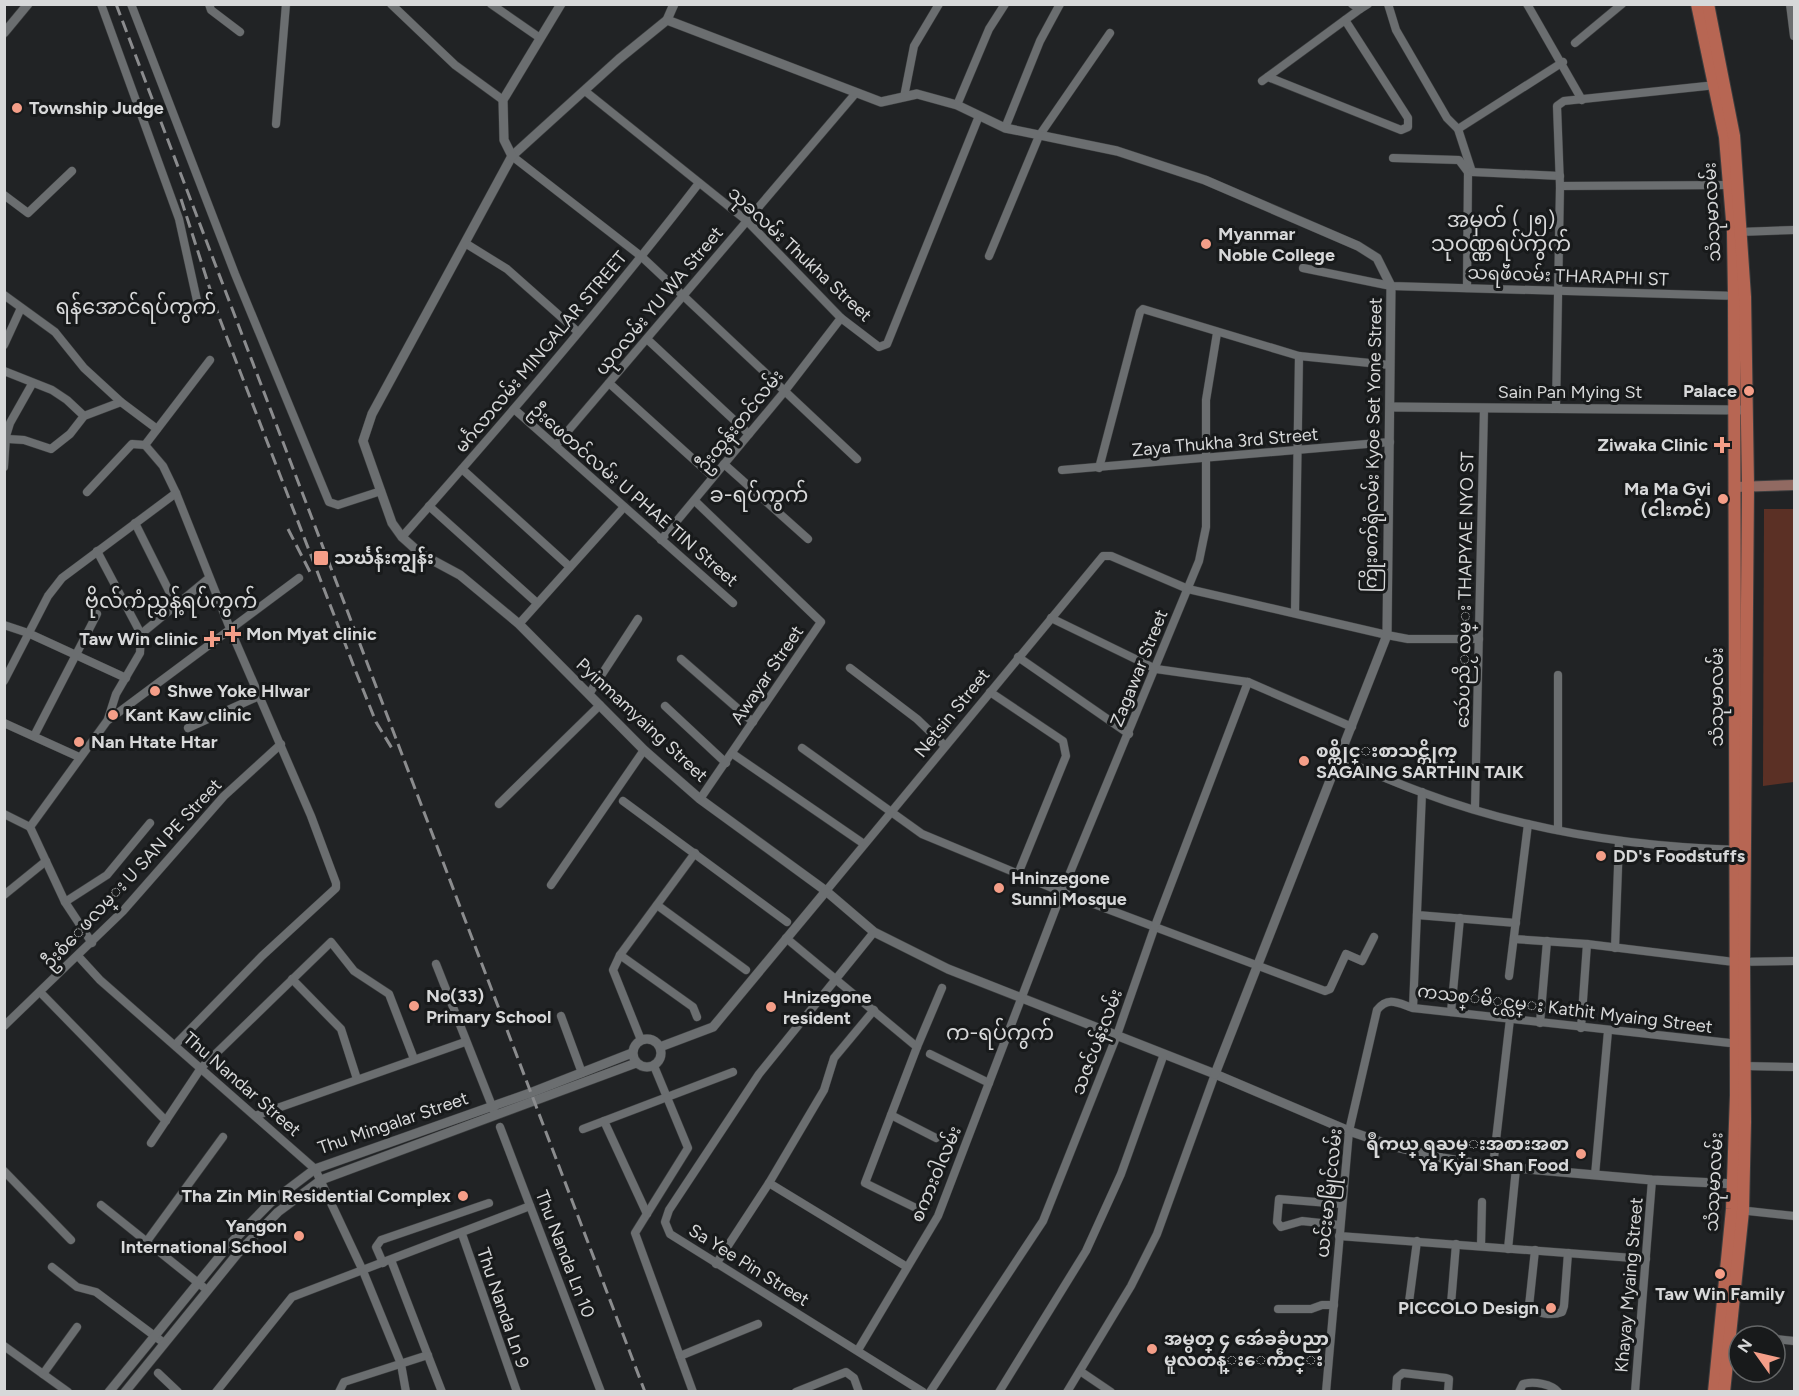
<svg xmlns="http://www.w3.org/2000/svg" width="1799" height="1396" font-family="Figtree,'Noto Sans Myanmar',sans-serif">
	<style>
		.green { fill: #5b3025 }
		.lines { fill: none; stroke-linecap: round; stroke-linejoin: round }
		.minor-casing { stroke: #3c3e3f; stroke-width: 9 }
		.tertiary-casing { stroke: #3c3e3f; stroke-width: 10 }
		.secondary-casing { stroke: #3c3e3f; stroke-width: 12 }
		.primary-casing { stroke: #3c3e3f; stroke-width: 14 }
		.minor { stroke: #6b6e70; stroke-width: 8 }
		.tertiary { stroke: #6b6e70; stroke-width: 9 }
		.secondary { stroke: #916a62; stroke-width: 10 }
		.primary { stroke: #b76653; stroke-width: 12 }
		.rail { stroke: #8b8c8e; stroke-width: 3; stroke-dasharray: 12 6; stroke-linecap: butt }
		.poi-dot { fill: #f49e88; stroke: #181a1b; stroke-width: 2 }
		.labels { text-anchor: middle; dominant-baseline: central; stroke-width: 6; stroke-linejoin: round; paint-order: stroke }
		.poi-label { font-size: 18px; font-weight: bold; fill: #d7d8d9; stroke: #181a1b; text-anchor: start }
		.street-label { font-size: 18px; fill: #d7d8d9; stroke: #181a1b }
		.quarter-label { font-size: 21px; fill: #d7d8d9; stroke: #181a1b }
	</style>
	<rect width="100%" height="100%" fill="#212325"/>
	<path class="green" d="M1764 509H1794V782L1763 786Z"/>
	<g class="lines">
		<defs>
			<g id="minor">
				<path d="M101 4 179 219 198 305"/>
				<path d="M131 4 235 274 329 502 338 505 381 491"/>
				<path d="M209 4 211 10 240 32"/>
				<path d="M391 4 455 65 503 100"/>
				<path d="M491 4 540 38"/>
				<path d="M1352 4 1360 9 1368 4"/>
				<path d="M1388 4 1396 30 1447 118 1458 129 1472 172H1468L1467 288"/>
				<path d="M1527 4 1582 100"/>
				<path d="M1790 4 1794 36"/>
				<path d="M1575 43 1622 4"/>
				<path d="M1268 77 1401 130 1408 127V118L1345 20"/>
				<path d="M1262 81 1360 9"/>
				<path d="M585 91 747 221 841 318 879 347 887 344 979 116"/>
				<path d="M904 97 914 46 939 4"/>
				<path d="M957 105 989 29 1005 4"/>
				<path d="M276 124 286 4"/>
				<path d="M1005 128 1040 41 1060 4"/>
				<path d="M1458 129 1563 62"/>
				<path d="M512 156 642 257 857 459"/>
				<path d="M1393 158 1459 160 1468 172"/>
				<path d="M1472 172 1560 176"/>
				<path d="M1560 186 1732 185"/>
				<path d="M4 195 28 213 72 171"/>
				<path d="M1739 232 1794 230"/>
				<path d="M465 243 507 269 578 332"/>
				<path d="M989 256 1039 136 1110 33"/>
				<path d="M1303 268 1391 286 1738 296"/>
				<path d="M4 295 55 332 84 368 121 402"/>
				<path d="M647 339 749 434"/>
				<path d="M4 345 21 308"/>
				<path d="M4 371 52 390 67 400 84 416"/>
				<path d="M609 383 713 477"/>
				<path d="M1556 407 1560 186 1557 106 1564 101 1716 85"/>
				<path d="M514 409 733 603"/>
				<path d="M8 439 24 440 51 449 70 434 84 416 121 402 157 429"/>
				<path d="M556 445 855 94"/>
				<path d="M724 464 808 539"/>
				<path d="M4 467 6 436 10 423 32 384"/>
				<path d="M1099 468 1140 312 1143 309 1299 356 1390 365"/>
				<path d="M462 469 570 567"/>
				<path d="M1062 470 1390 442"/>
				<path d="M87 492 132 444 145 445"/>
				<path d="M695 501 821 622 700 799"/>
				<path d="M429 506 537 603"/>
				<path d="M135 523 176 605"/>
				<path d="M402 537C504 422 605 305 699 183"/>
				<path d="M661 540 784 392 841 318"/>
				<path d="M97 551 141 634 140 653 116 694 108 719"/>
				<path d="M1295 613 1299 356"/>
				<path d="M1051 618 1156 669 1248 682 1352 727"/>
				<path d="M519 624 624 507"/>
				<path d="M4 625 28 633 126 678"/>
				<path d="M141 634 209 578"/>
				<path d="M1018 657 1129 734"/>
				<path d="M681 659 753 722"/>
				<path d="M850 668 917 719 945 746"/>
				<path d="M4 681 48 596 62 578 176 493"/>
				<path d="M990 692 1063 741 1066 756 1018 874"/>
				<path d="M589 694 638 619"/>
				<path d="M665 706 726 763"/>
				<path d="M4 723 79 757"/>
				<path d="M188 728 259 696"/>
				<path d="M34 736 97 614"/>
				<path d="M802 748 922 834 1062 892 1325 991 1330 989 1346 954 1362 961 1374 937"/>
				<path d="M733 754 864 844"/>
				<path d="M1340 759C1367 770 1393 782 1421 792 1522 830 1631 847 1739 850"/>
				<path d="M623 801 787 922"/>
				<path d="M499 804 600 705"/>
				<path d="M1475 808 1484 408"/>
				<path d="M4 814 30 827"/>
				<path d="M30 827 107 721 299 578"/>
				<path d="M30 827 65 902 92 943"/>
				<path d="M1558 830V675"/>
				<path d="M551 885 644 750"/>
				<path d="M826 891 1103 556H1111L1188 589 1387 635 1408 639H1479"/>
				<path d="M4 895 46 861"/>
				<path d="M65 902 107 875 150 823"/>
				<path d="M657 905 746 970"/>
				<path d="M1417 915 1516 923"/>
				<path d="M874 932 759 1074 669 1210 665 1222 670 1234 923 1392"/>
				<path d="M786 938 917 1047 865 1183 918 1209"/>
				<path d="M1514 939 1587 944 1734 962 1794 961"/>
				<path d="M1615 948 1619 841"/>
				<path d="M620 955 693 1007 697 1017"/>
				<path d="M78 956 100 980 315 1169 363 1271 401 1364 406 1392"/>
				<path d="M436 964 494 1111"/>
				<path d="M1509 976 1528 824"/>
				<path d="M292 979 341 1029 357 1079"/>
				<path d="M40 992 166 1121"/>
				<path d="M1413 1008 1422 792"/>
				<path d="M1451 1012 1460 918"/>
				<path d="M561 1016 582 1073"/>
				<path d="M1540 1023 1547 941"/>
				<path d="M4 1026 123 911 224 796 281 744"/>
				<path d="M1581 1028 1587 944"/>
				<path d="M641 1040 613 970 620 955 695 853"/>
				<path d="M175 1045 262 956 336 888V883L311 816 231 631 176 493 163 466 145 445 210 360"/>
				<path d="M917 1047 942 988"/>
				<path d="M930 1054 989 1083"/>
				<path d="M654 1066 688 1148 635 1233 693 1392"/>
				<path d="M1743 1066 1794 1067"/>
				<path d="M891 1115 936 1138"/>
				<path d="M255 1116 465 1042"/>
				<path d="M604 1121 647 1214"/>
				<path d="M500 1127 601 1392"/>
				<path d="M583 1129 733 1072"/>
				<path d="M151 1143 201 1068 331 942 354 971 389 994 414 1059"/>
				<path d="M1493 1166 1510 1019"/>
				<path d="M4 1171 71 1240"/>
				<path d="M1595 1175 1608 1031"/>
				<path d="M769 1183 907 1267"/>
				<path d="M101 1205 207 1290"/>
				<path d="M1739 1210 1794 1216"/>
				<path d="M1339 1225 1302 1221 1281 1227 1277 1222 1279 1199 1341 1204"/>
				<path d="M462 1234 517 1392"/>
				<path d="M1339 1236 1646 1259"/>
				<path d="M147 1241 223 1137"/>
				<path d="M1417 1241 1409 1302 1416 1307 1447 1310 1451 1304 1456 1244"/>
				<path d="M1481 1246 1482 1202"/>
				<path d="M1508 1249 1516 1168"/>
				<path d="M1535 1250 1529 1306C1535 1314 1553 1316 1562 1312L1564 1306 1568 1253"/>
				<path d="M391 1260 442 1392"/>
				<path d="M383 1263 376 1247 381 1240 489 1203"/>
				<path d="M716 1264 769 1183 824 1090 834 1058 874 1010"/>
				<path d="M52 1267 77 1287 96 1292 164 1343"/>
				<path d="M1278 1309H1311L1322 1305H1334"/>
				<path d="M1775 1339 1794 1341"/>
				<path d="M4 1346 68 1392"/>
				<path d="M858 1350 938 1216 1062 892 1199 561 1206 527V400L1217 333"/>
				<path d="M680 1356 758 1324"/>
				<path d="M1080 1371 1111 1392"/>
				<path d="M158 1373 178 1392"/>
				<path d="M43 1374 77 1327"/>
				<path d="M216 1392 292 1297 530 1206"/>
				<path d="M339 1392 344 1382 428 1355"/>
				<path d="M796 1392 846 1372 854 1378 859 1392"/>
				<path d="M930 1392 1043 1221 1117 1035 1155 926 1248 682"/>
				<path d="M999 1392 1086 1251 1121 1174 1164 1054"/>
				<path d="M1067 1392 1131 1286 1157 1234 1215 1074"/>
				<path d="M1326 1392 1349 1131 1377 1010C1388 996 1398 1003 1413 1008L1739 1044"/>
				<path d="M1396 1392 1397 1378 1403 1373 1446 1378 1449 1379 1448 1392"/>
				<path d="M1519 1392 1523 1384C1534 1381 1552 1384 1558 1392"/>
				<path d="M1635 1392 1652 1180"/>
			</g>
			<g id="tertiary">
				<path d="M674 4 667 20 619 59 512 156 372 414 363 441 392 523 402 537 421 554 460 575 519 624 644 750 700 799 826 891 874 932 948 969 1215 1074 1349 1131 1396 1147 1442 1158 1493 1166 1652 1180 1737 1184"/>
				<path d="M667 20 881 102 917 94 957 105 1005 128 1117 151 1205 180 1358 246 1377 258 1391 286 1387 635 1215 1074"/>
				<path d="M4 33 28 4"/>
				<path d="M512 156 504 140 503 100 561 4"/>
				<path d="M1392 407 1740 410"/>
				<circle cx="647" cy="1053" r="14"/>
				<path d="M660 1047 713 1027 826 891"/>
				<path d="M109 1392 229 1245 270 1203 315 1169 530 1093 632 1053"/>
				<path d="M125 1392 238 1253 278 1212 321 1180 636 1063"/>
			</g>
			<path id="secondary" d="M1735 487 1794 485"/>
			<g id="primary">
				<path d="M1697 4 1725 137 1733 232 1734 296 1736 1095 1732 1209 1714 1392"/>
				<path d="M1708 4 1734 136 1745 297 1748 486 1744 962 1745 1122 1743 1211 1724 1392"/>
			</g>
		</defs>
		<use href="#minor" class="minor-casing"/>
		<use href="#tertiary" class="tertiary-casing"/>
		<use href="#secondary" class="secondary-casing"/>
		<use href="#primary" class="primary-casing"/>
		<use href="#minor" class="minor"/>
		<use href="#tertiary" class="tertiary"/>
		<use href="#secondary" class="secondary"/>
		<use href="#primary" class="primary"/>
		<g class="rail">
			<path d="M116 4 645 1392"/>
			<path d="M181 199 219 317 356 672 376 722 393 750"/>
			<path d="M288 529 310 572"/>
		</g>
	</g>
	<g class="poi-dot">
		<circle cx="17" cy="108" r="6"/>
		<circle cx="1206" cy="244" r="6"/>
		<circle cx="1749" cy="391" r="6"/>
		<path d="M1719 436h6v6h6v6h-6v6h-6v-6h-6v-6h6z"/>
		<circle cx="1723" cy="499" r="6"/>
		<rect x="313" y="550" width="16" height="16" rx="3"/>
		<path d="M230 625h6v6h6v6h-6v6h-6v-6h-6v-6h6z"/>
		<path d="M209 630h6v6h6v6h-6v6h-6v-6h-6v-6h6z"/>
		<circle cx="155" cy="691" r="6"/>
		<circle cx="113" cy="715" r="6"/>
		<circle cx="79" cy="742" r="6"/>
		<circle cx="1304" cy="761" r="6"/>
		<circle cx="1601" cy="856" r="6"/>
		<circle cx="999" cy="888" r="6"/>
		<circle cx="414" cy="1006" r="6"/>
		<circle cx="771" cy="1007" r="6"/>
		<circle cx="1581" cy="1154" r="6"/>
		<circle cx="463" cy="1196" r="6"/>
		<circle cx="299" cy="1236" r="6"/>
		<circle cx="1720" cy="1274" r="6"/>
		<circle cx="1551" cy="1308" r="6"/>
		<circle cx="1152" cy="1349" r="6"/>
	</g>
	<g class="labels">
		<g class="poi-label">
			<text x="29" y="108">Township Judge</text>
			<text x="1218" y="234">Myanmar<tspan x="1218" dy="21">Noble College</tspan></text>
			<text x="1737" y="391" text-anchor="end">Palace</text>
			<text x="1708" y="445" text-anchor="end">Ziwaka Clinic</text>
			<text x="1711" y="489" text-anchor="end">Ma Ma Gyi<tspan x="1711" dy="21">(ငါးကင်)</tspan></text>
			<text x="334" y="558">သင်္ဃန်းကျွန်း</text>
			<text x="246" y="634">Mon Myat clinic</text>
			<text x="198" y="639" text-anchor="end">Taw Win clinic</text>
			<text x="167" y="691">Shwe Yoke Hlwar</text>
			<text x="125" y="715">Kant Kaw clinic</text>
			<text x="91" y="742">Nan Htate Htar</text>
			<text x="1316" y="751">စစ္ကိုင္းစာသင္တိုက္<tspan x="1316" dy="21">SAGAING SARTHIN TAIK</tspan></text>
			<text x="1613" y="856">DD's Foodstuffs</text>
			<text x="1011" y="878">Hninzegone<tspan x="1011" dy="21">Sunni Mosque</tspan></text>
			<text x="426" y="996">No(33)<tspan x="426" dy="21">Primary School</tspan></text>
			<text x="783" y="997">Hnizegone<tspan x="783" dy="21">resident</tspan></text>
			<text x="1569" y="1144" text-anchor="end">ရဳကယ္ ရႀမ္းအစားအစာ<tspan x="1569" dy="21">Ya Kyal Shan Food</tspan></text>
			<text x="451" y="1196" text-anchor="end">Tha Zin Min Residential Complex</text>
			<text x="287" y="1226" text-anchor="end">Yangon<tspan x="287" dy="21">International School</tspan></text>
			<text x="1720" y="1294" text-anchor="middle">Taw Win Family</text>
			<text x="1539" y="1308" text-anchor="end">PICCOLO Design</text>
			<text x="1164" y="1339">အမွတ္ ၄ အေဴခခံပညာ<tspan x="1164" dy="21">မူလတန္းေကဵာင္း</tspan></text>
		</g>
		<g class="street-label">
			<text transform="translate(1712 212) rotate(-93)">သံသုမာလမ်း</text>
			<text transform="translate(800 254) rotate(43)">သုခလမ်း Thukha Street</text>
			<text transform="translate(1568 276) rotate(2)">သရဖီလမ်း THARAPHI ST</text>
			<text transform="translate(659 301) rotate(-50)">ယုဝလမ်း YU WA Street</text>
			<text transform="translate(541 352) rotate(-50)">မင်္ဂလာလမ်း MINGALAR STREET</text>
			<text x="1570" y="392">Sain Pan Mying St</text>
			<text transform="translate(740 421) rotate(-51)">ဦးထွန်းတင်လမ်း</text>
			<text transform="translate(1225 442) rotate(-5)">Zaya Thukha 3rd Street</text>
			<text transform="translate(1373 445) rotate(-89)">ကြိုးစက်ရုံလမ်း Kyoe Set Yone Street</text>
			<text transform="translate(634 495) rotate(41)">ဦးဖေတင်လမ်း U PHAE TIN Street</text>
			<text transform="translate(1465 590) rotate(-89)">သေဴပညိႂလမ္း THAPYAE NYO ST</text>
			<text transform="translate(1139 668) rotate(-68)">Zagawar Street</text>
			<text transform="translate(767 675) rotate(-56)">Awayar Street</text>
			<text transform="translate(1717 697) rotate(-90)">သံသုမာလမ်း</text>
			<text transform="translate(952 713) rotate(-51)">Netsin Street</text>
			<text transform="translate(642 720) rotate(43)">Pyinmamyaing Street</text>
			<text transform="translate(132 874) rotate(-47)">ဦးစံေဖလမ္း U SAN PE Street</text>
			<text transform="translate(1565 1009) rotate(7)">ကသစ္ဴမိႂင္လမ္း Kathit Myaing Street</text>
			<text transform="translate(1097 1042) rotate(-69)">သဇင်ပန်းလမ်း</text>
			<text transform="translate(242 1084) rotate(41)">Thu Nandar Street</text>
			<text transform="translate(393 1123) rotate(-19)">Thu Mingalar Street</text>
			<text transform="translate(936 1174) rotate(-67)">စကားဝါလမ်း</text>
			<text transform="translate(1714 1182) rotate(-87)">သံသုမာလမ်း</text>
			<text transform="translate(1329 1193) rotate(-84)">ယင်းမာမြိုင်လမ်း</text>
			<text transform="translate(565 1254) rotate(69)">Thu Nanda Ln 10</text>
			<text transform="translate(749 1265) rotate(32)">Sa Yee Pin Street</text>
			<text transform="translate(1629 1285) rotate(-85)">Khayay Myaing Street</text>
			<text transform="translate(503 1308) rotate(71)">Thu Nanda Ln 9</text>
		</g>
		<g class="quarter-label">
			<text x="1501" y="219">အမှတ် (၂၅)<tspan x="1501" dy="24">သုဝဏ္ဏရပ်ကွက်</tspan></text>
			<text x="136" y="306">ရန်အောင်ရပ်ကွက်</text>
			<text x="759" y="494">ခ-ရပ်ကွက်</text>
			<text x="171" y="600">ဗိုလ်ကံညွှန့်ရပ်ကွက်</text>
			<text x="1000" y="1032">က-ရပ်ကွက်</text>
		</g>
	</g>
	<rect width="1799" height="1396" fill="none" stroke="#d7d8d9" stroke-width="12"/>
	<g transform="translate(1757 1354) rotate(304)"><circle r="28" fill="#181a1b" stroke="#646667" stroke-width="1.5"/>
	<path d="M0-4.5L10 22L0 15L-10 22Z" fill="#f49e88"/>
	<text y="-9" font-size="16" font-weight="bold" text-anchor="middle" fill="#d7d8d9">N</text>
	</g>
</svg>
